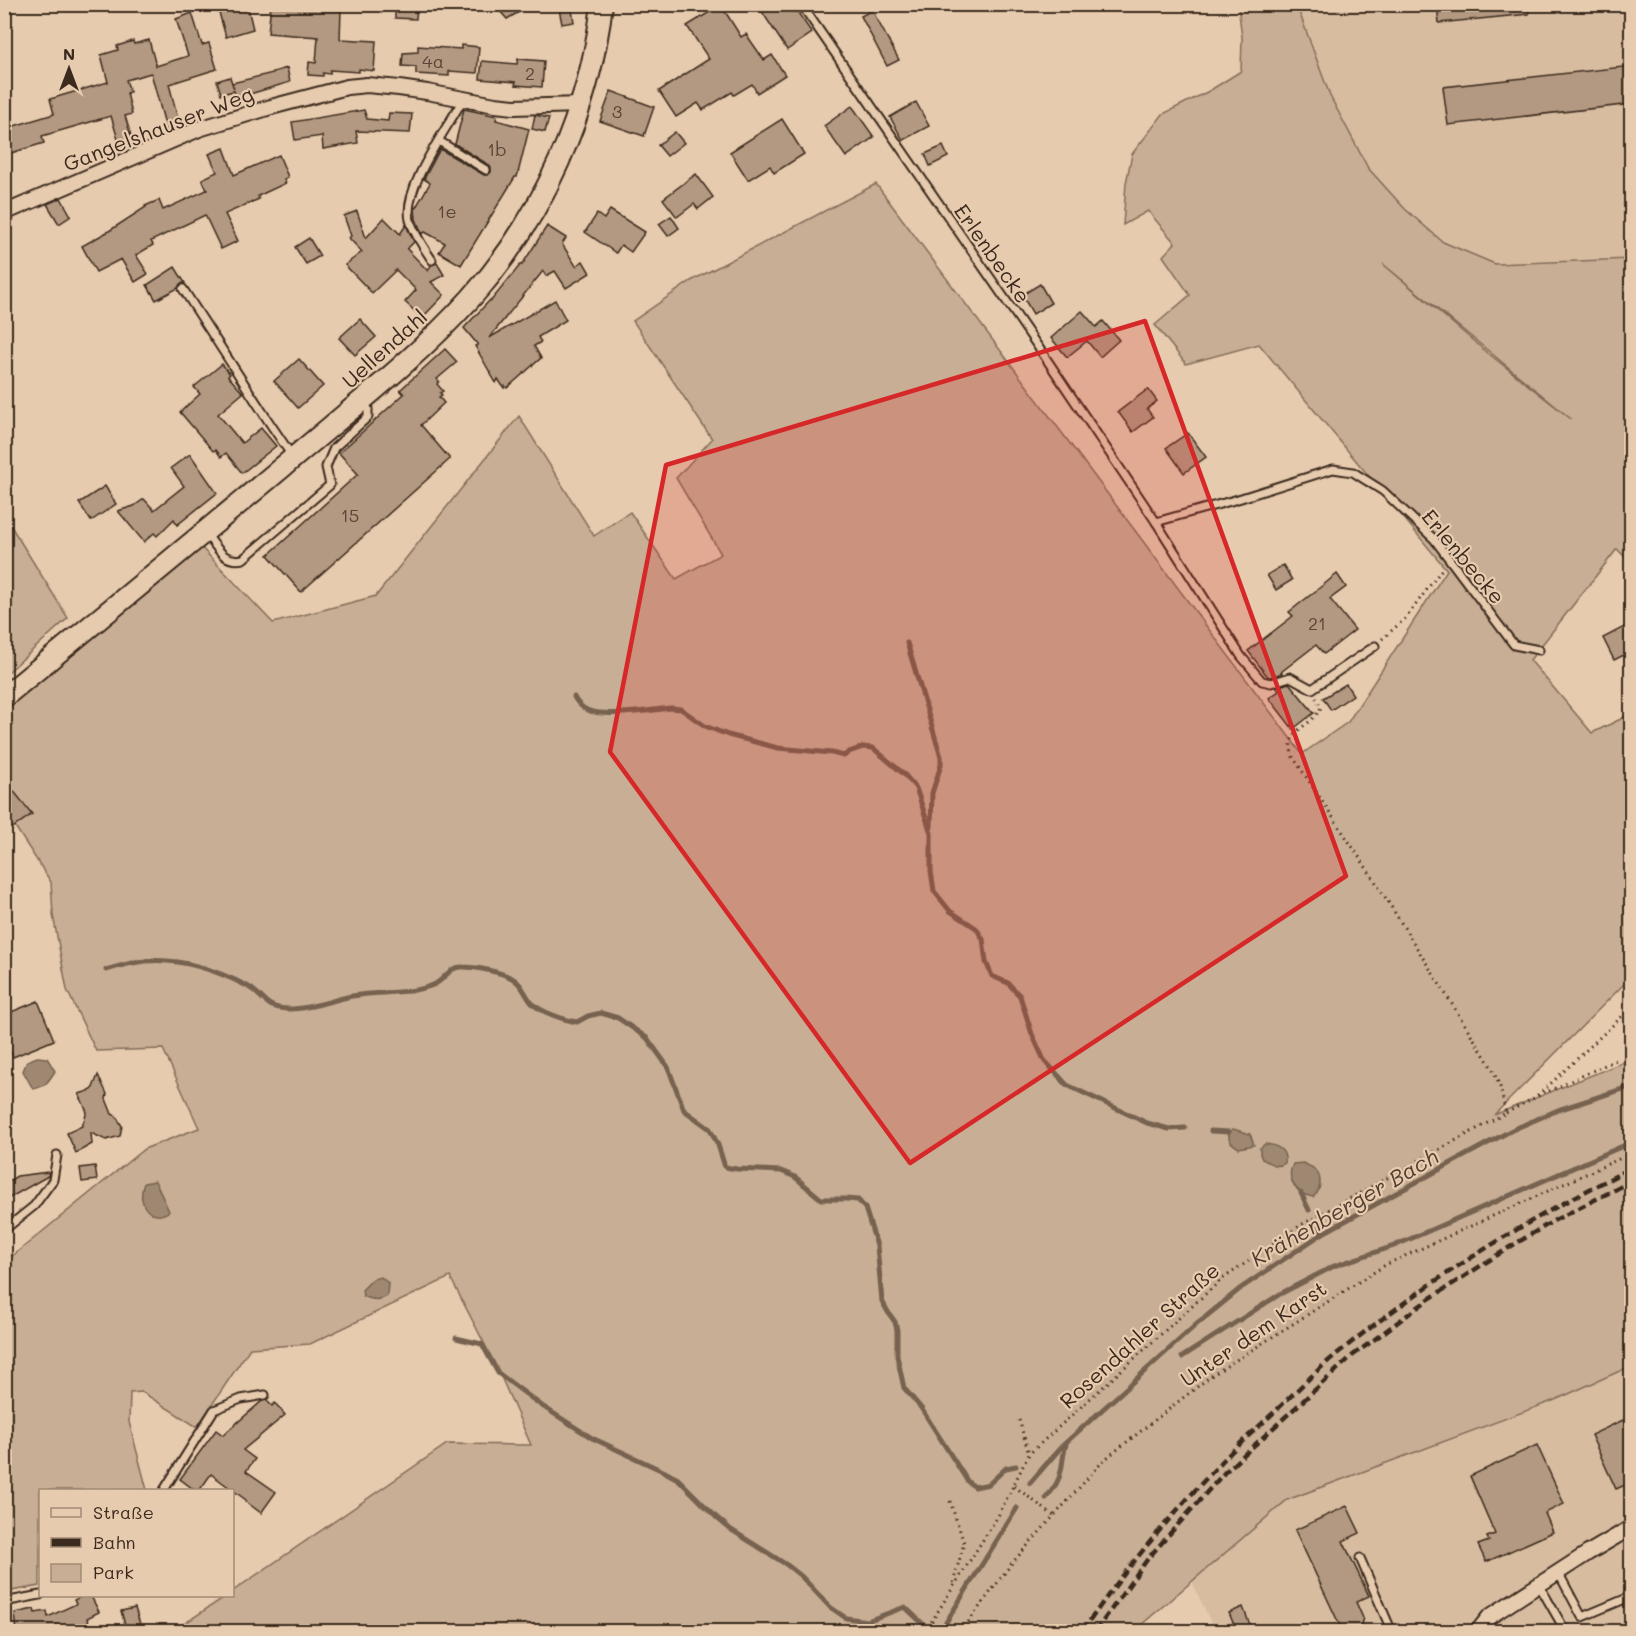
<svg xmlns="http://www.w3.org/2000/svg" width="1636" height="1636" font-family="Mali,sans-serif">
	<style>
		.built { fill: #d7bca0 }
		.green { fill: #c8ae94; stroke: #826c59; stroke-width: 1.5; fill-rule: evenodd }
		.water { fill: #9e8872; stroke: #766250; stroke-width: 1.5 }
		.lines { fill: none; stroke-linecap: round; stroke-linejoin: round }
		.stream { stroke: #766250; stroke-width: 5 }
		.building { fill: #b39981; stroke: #3b2a1e; stroke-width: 1.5 }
		.lane-casing { stroke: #3b2a1e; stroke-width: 11 }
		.street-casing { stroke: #3b2a1e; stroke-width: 18 }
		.secondary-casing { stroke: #3b2a1e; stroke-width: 24 }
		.path { stroke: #3b2a1e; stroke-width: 3; stroke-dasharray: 1.5 4.5; stroke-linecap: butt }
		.lane { stroke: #e7cbae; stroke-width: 7 }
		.street { stroke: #e7cbae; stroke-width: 14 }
		.secondary { stroke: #e7cbae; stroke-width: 20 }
		.rail { stroke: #3b2a1e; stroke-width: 4.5; stroke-dasharray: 9 4.5; stroke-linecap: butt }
		.marked { fill: #d62828; fill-opacity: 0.2; stroke: #d62828; stroke-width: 4.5; stroke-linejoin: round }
		.labels { text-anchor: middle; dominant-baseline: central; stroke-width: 4.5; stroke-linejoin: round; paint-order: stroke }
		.number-label { font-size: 18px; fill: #594637 }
		.street-label { font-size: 21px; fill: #3b2a1e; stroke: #e7cbae }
		.water-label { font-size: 22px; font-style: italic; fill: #4f3d2f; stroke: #e7cbae }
	</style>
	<rect width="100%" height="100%" fill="#e7cbae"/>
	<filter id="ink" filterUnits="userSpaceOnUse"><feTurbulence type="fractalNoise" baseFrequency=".0167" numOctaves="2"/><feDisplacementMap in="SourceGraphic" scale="12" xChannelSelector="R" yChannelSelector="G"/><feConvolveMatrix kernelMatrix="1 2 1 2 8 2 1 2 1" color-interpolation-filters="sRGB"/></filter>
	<g filter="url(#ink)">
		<g class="built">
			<path d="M1297 5H1631V259L1495 265 1443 242 1405 209 1368 168 1330 96Z"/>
			<path d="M1631 1366V1631H1215L1192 1582 1287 1500 1555 1400Z"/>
		</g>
		<g class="green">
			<path d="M1238 5H1251L1255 8 1297 6 1330 96 1368 168 1405 209 1443 242 1495 264 1631 259V563L1617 549 1530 660 1592 733 1631 714V977L1494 1115 1631 1059V1366L1555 1400 1287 1500 1134 1631H173L226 1596H232L233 1591 447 1444 531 1445 498 1370 450 1277 310 1344 250 1348 197 1427 142 1392 130 1393 129 1422 147 1490H40V1586L5 1592V1262L144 1149 199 1128 163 1049 96 1051 67 990 53 915 51 882 5 811V708L198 544 273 623 376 596 519 416 594 536 630 512 676 579 721 554 676 478 712 439 633 321 691 281 876 184 1302 754 1348 722 1447 570 1259 344 1186 364 1155 325 1190 295 1163 256 1175 243 1148 211 1123 225 1126 183 1132 154 1163 114 1209 91 1241 71 1242 38ZM1383 264 1571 419 1484 350Z"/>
			<path d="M4 515 68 618 5 675H4Z"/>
		</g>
		<g class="water">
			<path d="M37 1057 47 1058 55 1071C49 1081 45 1087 33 1089L23 1071 27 1061Z"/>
			<path d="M1233 1129 1250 1134 1254 1145 1239 1148C1231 1143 1228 1141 1229 1132Z"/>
			<path d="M1265 1144C1277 1145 1287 1150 1285 1163 1277 1169 1270 1163 1262 1159L1260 1154V1148Z"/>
			<path d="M1303 1163C1304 1164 1312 1167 1313 1168 1323 1176 1322 1189 1313 1197 1298 1195 1285 1180 1293 1164Z"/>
			<path d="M155 1181 169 1211C158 1220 144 1213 142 1199 141 1194 142 1189 144 1183Z"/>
			<path d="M381 1277 388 1283 387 1296C378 1301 373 1300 363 1296L362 1290 373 1279Z"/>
		</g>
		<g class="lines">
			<g class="stream">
				<path d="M907 643 941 757V765L932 793 931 827"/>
				<path d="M574 697C577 703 581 707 587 710 605 718 651 710 671 708L681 709 705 726 728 735 778 748 832 753 844 756 849 752 863 747 873 748 905 775 916 788 931 833V871L934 891 950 911 976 928 983 939 986 962 992 976 1008 983 1020 996 1032 1034 1044 1060 1067 1085 1147 1123 1169 1129 1185 1128"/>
				<path d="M106 970C119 966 133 962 146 961 181 958 216 970 247 986 265 996 263 1009 290 1009 310 1009 332 1000 352 996 379 991 408 995 433 985 446 980 448 966 463 967 476 967 501 972 512 978 523 984 524 994 532 1003 540 1012 565 1020 577 1022L588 1016 601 1013 618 1018 647 1038 668 1067 684 1110 710 1129 718 1145 725 1167 737 1169 781 1171 795 1177 821 1199H846L858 1200 865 1208 877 1246 882 1301 888 1312 895 1322 897 1330V1356L904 1388 921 1408 968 1482 975 1487 989 1484 1006 1468 1016 1466"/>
				<path d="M1211 1131 1229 1132"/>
				<path d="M1301 1193 1309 1210"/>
				<path d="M1317 1225 1323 1233"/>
				<path d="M456 1338 482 1344 498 1373 542 1406 592 1438 663 1471 678 1479 716 1517 730 1529 787 1565 801 1576 830 1607 846 1618 867 1621 905 1607 924 1625"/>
				<path d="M1182 1357 1280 1294 1334 1266 1394 1246 1632 1142"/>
				<path d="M1030 1483 1062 1446 1198 1323 1241 1288 1323 1233 1512 1130 1558 1110 1632 1086"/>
				<path d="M1046 1498C1053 1490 1059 1482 1061 1471 1063 1462 1063 1454 1066 1445"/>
				<path d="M940 1632 1017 1508"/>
			</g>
		</g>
		<g class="building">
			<path d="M236 4H247L253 29 226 37 218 9Z"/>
			<path d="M271 4 341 10 340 39 376 41 374 71 359 69V72L330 70V74L323 73V76L308 75 309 62 316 63 318 37 268 33Z"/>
			<path d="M395 4H417L416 19 395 18Z"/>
			<path d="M506 4H533L507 19 499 10Z"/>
			<path d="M558 4H571L574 22 562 24Z"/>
			<path d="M757 4H792L812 33 787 50Z"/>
			<path d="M1437 4H1529V14L1439 23Z"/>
			<path d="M721 5 741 37 746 34 764 60 772 55 785 75 757 93 752 84 734 95 732 92 703 110 698 103 676 117 659 91 709 59 687 26Z"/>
			<path d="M872 10 899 60 887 66 861 16Z"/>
			<path d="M192 13 202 45 209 43 217 69 169 84 180 127 167 132 151 73 126 80 130 92 127 93 132 114 125 116 133 142 120 146 111 116 42 136 44 143 11 153 4 129 54 114 50 99 108 82 101 55 118 50 117 46 133 41 134 44 149 40 156 66 188 56 176 19Z"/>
			<path d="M461 45 479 47 477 73 449 71V76L416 74V67L402 66 403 53 418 52V46L461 49Z"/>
			<path d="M518 59 544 61 542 87 515 85 516 82 480 79 482 61 517 64Z"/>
			<path d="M1632 66V104L1448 125 1443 87Z"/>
			<path d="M287 68 290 82 250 94V92L236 96 234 91 221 94 217 81 230 77 234 89 232 83 273 73V72Z"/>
			<path d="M611 91 654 107 644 136 600 121Z"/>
			<path d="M916 102 929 126 903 140 890 117Z"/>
			<path d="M852 106 874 137 846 157 824 126Z"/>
			<path d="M464 109 497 116 496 120 529 129 517 177H515L461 265 439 252 445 243 425 232 422 234 416 219 415 209 430 183 424 179 440 149 484 175H488L491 172V168L489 165 455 144Z"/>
			<path d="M364 110 367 119 388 121 389 113 412 114 410 133 356 131 358 143 323 149 322 136 295 140 292 122Z"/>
			<path d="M535 115 549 118 545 132 532 129Z"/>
			<path d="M782 119 804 154 774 173 770 166 748 180 730 152Z"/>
			<path d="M675 132 684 143 667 156 658 145Z"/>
			<path d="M943 146 948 157 930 166 925 154Z"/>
			<path d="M224 148 234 175 279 155 288 177 284 179 286 183 258 196 259 199 225 214 238 241 221 249 205 215 151 241 153 245 136 255 148 274 135 282 121 259 96 272 82 246 109 231 146 207 145 206 159 200 163 210 207 190 202 179 217 172 209 154Z"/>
			<path d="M696 174 713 197 698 209 694 204 677 217 663 199Z"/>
			<path d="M61 198 71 216 59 224 47 204Z"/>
			<path d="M610 210 645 232 631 252 621 245 616 253 585 232 597 214 604 219Z"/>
			<path d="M357 211 366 238 384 218 400 234 406 225 414 242 407 249 428 271 431 265 437 263 444 275 431 282 444 295 422 318 405 302 416 290 396 270 372 293 345 265 362 252 349 238 351 236 344 216Z"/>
			<path d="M671 216 679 228 668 236 659 224Z"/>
			<path d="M547 226 566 238 562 244 576 266 583 261 590 273 566 288 555 271 546 276 543 271 489 338 555 300 566 320 538 337 541 342 534 346 541 358 507 388 505 386 504 388 498 379 496 383 475 346 478 345 464 328 490 300 491 301 521 264 522 265Z"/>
			<path d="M309 238 320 256 306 264 295 247Z"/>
			<path d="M175 267 185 283 180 284 178 288 156 300 147 285Z"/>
			<path d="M1040 284 1051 303 1033 314 1022 295Z"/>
			<path d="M1082 311 1096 327 1103 321 1119 340 1100 357 1087 341 1067 357 1051 338Z"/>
			<path d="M360 319 376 337 355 355 339 338Z"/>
			<path d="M445 349 457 362 437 379 439 381 437 384 443 391 440 393 442 395 439 397 444 403 421 425 450 459 301 592 268 555 358 474 339 453 404 394 400 390Z"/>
			<path d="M299 359 323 386 298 408 274 381Z"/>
			<path d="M222 364 230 374 228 376 243 393 218 414 242 443 261 428 276 446 242 473 226 453 221 457 216 450 213 451 180 412 200 394 194 387Z"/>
			<path d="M1148 389 1157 401 1147 409 1153 417 1133 432 1118 412Z"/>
			<path d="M1188 433 1206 457 1184 473 1166 448Z"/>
			<path d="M190 454 217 493 177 525 174 519 157 536 154 533 144 542 118 511 134 506 144 499 154 510 184 486 171 468Z"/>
			<path d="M105 486 116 504 91 521 79 503Z"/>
			<path d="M1283 565 1292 580 1276 590 1267 575Z"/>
			<path d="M1337 574 1346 587 1330 599 1355 630 1324 654 1316 645 1281 672 1282 673 1271 677H1268L1248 651 1293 616 1289 612Z"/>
			<path d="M1632 623V651L1614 660 1603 638Z"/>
			<path d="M1289 683 1314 713 1293 729 1269 698 1279 691 1276 687Z"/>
			<path d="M1346 684 1353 695 1331 710 1323 698Z"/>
			<path d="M4 779 32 814 4 834Z"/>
			<path d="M38 1001 54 1040 13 1057 4 1037V1015Z"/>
			<path d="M98 1075 107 1094 106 1099 112 1114 116 1116 122 1126 120 1136 106 1140 91 1133 92 1144 76 1153 67 1133 82 1126 87 1112 79 1094 92 1090Z"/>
			<path d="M95 1166 97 1180 82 1182 80 1168Z"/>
			<path d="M49 1172 48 1176 4 1201V1184L17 1176Z"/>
			<path d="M266 1400 272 1406 275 1403 285 1415 243 1450 255 1459 246 1471 276 1492 261 1513 245 1501 246 1500 211 1474 199 1491H196L180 1479 216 1430 223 1435 262 1401Z"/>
			<path d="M1623 1420 1632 1438V1482L1616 1489 1591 1435Z"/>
			<path d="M1537 1445 1564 1504 1545 1513 1553 1532 1486 1562 1478 1545 1489 1541 1487 1537 1495 1534 1470 1476Z"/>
			<path d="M1347 1506 1360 1533 1343 1541 1369 1596 1356 1602 1363 1618 1360 1627 1351 1632 1341 1628 1295 1530Z"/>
			<path d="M83 1596H91L99 1612 87 1618 93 1632H17L15 1613 34 1609 35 1613 47 1611 48 1617 76 1604 74 1600Z"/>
			<path d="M1243 1607 1248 1620 1253 1632H1237L1229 1613Z"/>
			<path d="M135 1608 141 1627 127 1631 121 1611Z"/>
		</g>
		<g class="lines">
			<defs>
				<g id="lane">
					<path d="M801 4 1041 351 1156 522 1241 656 1262 681 1271 683 1290 677 1312 689 1375 646"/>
					<path d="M439 141 486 170"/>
					<path d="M432 260C424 248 414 234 410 220 402 188 448 128 463 99"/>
					<path d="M183 289 269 422 292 456"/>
					<path d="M1156 522 1238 499 1333 469 1353 472 1383 491 1434 539 1514 645 1539 650"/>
					<path d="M206 534C218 548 223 563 243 559L330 485 326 467 334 448 368 417V409L364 401"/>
					<path d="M4 1226H9L34 1206 53 1180 57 1155"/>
					<path d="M164 1490 214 1410 241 1399 265 1395"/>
					<path d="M1360 1558 1392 1632"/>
					<path d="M1558 1572 1582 1617 1632 1596"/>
					<path d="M1539 1585 1566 1632"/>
					<path d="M4 1602 40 1595"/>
				</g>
				<g id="street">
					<path d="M4 213 199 129 271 107 347 87 367 85 399 88 427 92 495 105 514 107 580 105"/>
					<path d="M1477 1632 1489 1617 1588 1553 1632 1527"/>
				</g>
				<path id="secondary" d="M4 697C98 620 192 543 285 465 348 411 415 360 471 298 543 218 590 111 602 4"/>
			</defs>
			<use href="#lane" class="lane-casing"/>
			<use href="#street" class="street-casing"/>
			<use href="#secondary" class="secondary-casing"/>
			<g class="path">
				<path d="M1382 639 1406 618 1442 569"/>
				<path d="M1538 1096 1616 1060"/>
				<path d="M1506 1113 1534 1098 1547 1087 1632 1007"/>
				<path d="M1019 1420 1029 1454"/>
				<path d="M1014 1486 1054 1516"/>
				<path d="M950 1501 964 1543 952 1587"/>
				<path d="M925 1632 998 1516 1029 1454 1221 1280 1301 1225 1506 1113 1500 1087 1492 1068 1375 881 1293 757C1283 728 1311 729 1321 707L1316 698"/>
				<path d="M961 1632 1012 1563 1104 1460 1211 1376 1387 1264 1632 1153"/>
			</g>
			<use href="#lane" class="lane"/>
			<use href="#street" class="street"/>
			<use href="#secondary" class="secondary"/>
			<g class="rail">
				<path d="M1082 1632C1122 1573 1168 1518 1217 1467 1233 1449 1252 1433 1270 1416 1294 1394 1317 1369 1343 1349 1431 1279 1530 1217 1632 1168"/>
				<path d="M1095 1632 1149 1557 1225 1472 1352 1356 1429 1299 1510 1247 1555 1220 1632 1181"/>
			</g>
		</g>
	</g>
	<path class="marked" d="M1145 321 1346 876 910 1163 610 752 666 465Z"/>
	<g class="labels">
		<g class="number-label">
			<text x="433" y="61">4a</text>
			<text x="530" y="73">2</text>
			<text x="617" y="111">3</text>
			<text x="497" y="149">1b</text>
			<text x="447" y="211">1e</text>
			<text x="350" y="515">15</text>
			<text x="1317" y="623">21</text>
		</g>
		<g class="street-label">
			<text transform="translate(158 128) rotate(-21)">Gangelshauser Weg</text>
			<text transform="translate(993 253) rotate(55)">Erlenbecke</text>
			<text transform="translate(384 348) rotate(-42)">Uellendahl</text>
			<text transform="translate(1464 556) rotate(50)">Erlenbecke</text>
			<text transform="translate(1253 1333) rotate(-34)">Unter dem Karst</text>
			<text transform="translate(1139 1335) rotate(-42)">Rosendahler Straße</text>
		</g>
		<g class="water-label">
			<text transform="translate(1344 1207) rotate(-30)">Krähenberger Bach</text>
		</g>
	</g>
	<rect width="1636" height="1636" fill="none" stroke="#e7cbae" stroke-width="24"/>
	<rect x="12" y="12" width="1612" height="1612" fill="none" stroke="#3b2a1e" stroke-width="2" filter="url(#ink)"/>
	<rect x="39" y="1489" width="195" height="108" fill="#e7cbae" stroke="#a28b74" stroke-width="1.5"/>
	<rect x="51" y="1508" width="30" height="9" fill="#e7cbae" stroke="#a28b74" stroke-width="1.5"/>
	<text x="93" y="1519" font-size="18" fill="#3b2a1e">Straße</text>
	<rect x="51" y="1538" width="30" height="9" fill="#3b2a1e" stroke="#a28b74" stroke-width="1.5"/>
	<text x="93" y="1549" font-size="18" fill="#3b2a1e">Bahn</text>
	<rect x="51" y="1564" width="30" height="18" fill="#c8ae94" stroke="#a28b74" stroke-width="1.5"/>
	<text x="93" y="1579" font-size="18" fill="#3b2a1e">Park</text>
	<g transform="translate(69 69)" stroke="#e7cbae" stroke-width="4.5" paint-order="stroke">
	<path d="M0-4.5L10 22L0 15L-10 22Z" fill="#3b2a1e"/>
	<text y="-9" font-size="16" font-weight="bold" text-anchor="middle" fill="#3b2a1e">N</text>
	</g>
</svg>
